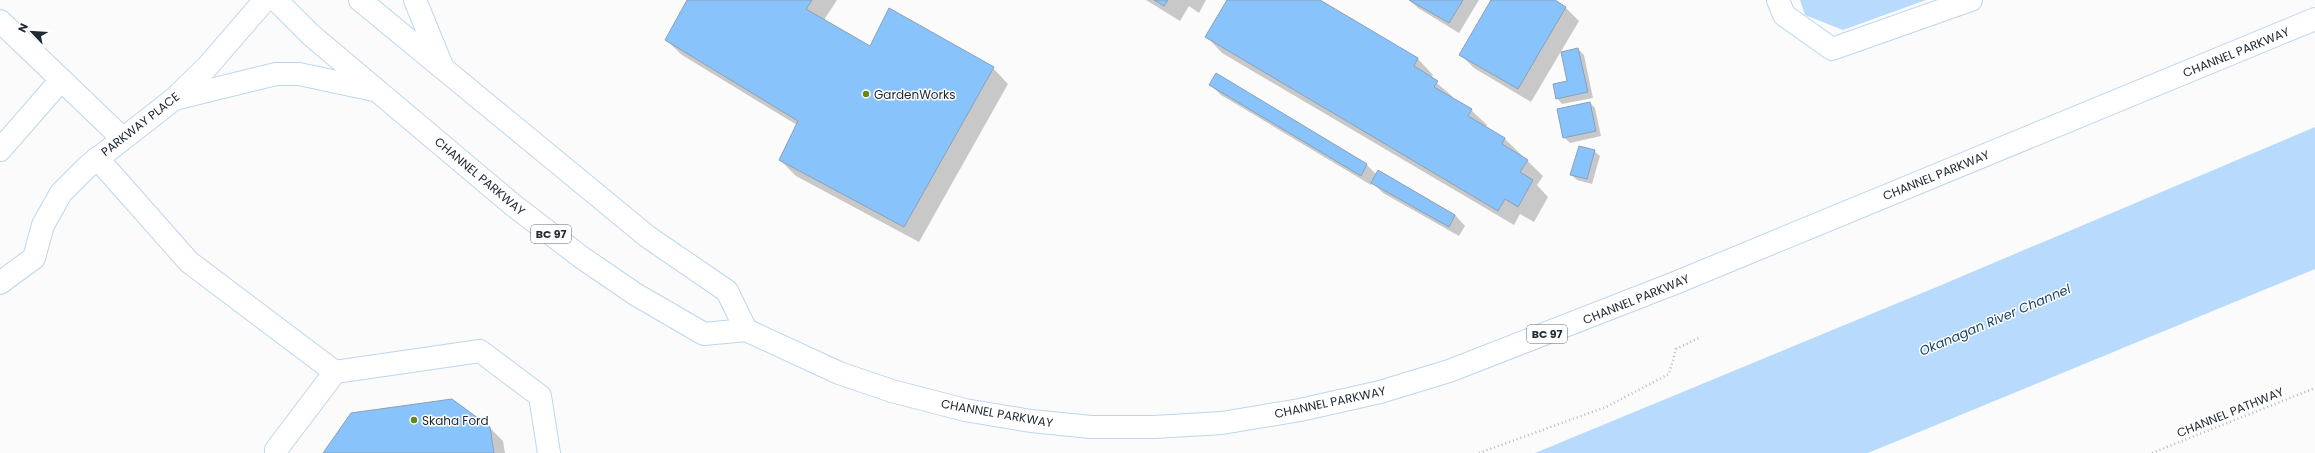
<svg xmlns="http://www.w3.org/2000/svg" width="2315" height="453" font-family="Poppins,sans-serif">
	<style>
		.water { fill: #b7dafd }
		.shadow { fill: #0003 }
		.building { fill: #88c3fc; stroke: #89a1b9 }
		.lines { fill: none; stroke-linecap: round; stroke-linejoin: round }
		.minor-casing { stroke: #bdd6ef; stroke-width: 24 }
		.highway-casing { stroke: #bdd6ef; stroke-width: 24 }
		.path { stroke: #b7babd; stroke-width: 2.5; stroke-dasharray: 1 3; stroke-linecap: butt }
		.minor { stroke: #fff; stroke-width: 22 }
		.highway { stroke: #fff; stroke-width: 22 }
		.poi-dot { fill: #678909; stroke: #fff; stroke-width: 1.5 }
		.labels { text-anchor: middle; dominant-baseline: central; stroke-width: 3; stroke-linejoin: round; paint-order: stroke }
		.shield { fill: #fff; stroke: #636a71; stroke-width: 1 }
		.shield-label { font-size: 11px; font-weight: bold; fill: #202a34 }
		.street-label { font-size: 12px; fill: #202a34; stroke: #fff }
		.poi-label { font-size: 12px; fill: #202a34; stroke: #fff; text-anchor: start }
		.water-label { font-size: 13px; font-style: italic; fill: #174267; stroke: #fff }
	</style>
	<rect width="100%" height="100%" fill="#fbfbfb"/>
	<g class="water">
		<path d="M1800 0H1926L1843 30 1805 15Z"/>
		<path d="M2315 127V269L1868 453H1535L1939 286Z"/>
	</g>
	<g class="shadow">
		<path d="M688 0H837L824 20 870 47 993 68 1008 84 919 242 796 176 780 160 797 125 682 55 666 40Z"/>
		<path d="M1146 0H1206L1199 13 1189 6 1180 21Z"/>
		<path d="M1228 0H1318L1418 59 1433 75 1431 78 1453 97 1452 98 1471 110 1487 125 1486 127 1505 139 1543 176 1537 185 1548 197 1534 222 1520 214 1514 225 1222 53 1207 37Z"/>
		<path d="M1409 0H1479L1459 33 1418 8Z"/>
		<path d="M1492 0H1553L1565 7 1579 21 1531 102 1474 68 1460 54Z"/>
		<path d="M1578 49 1584 55 1593 98 1562 104 1557 98 1568 82Z"/>
		<path d="M1217 75 1367 165 1377 175 1455 215 1465 226 1459 236 1383 193 1373 183 1371 185 1221 95 1211 85Z"/>
		<path d="M1590 103 1595 108 1601 136 1570 143 1564 137Z"/>
		<path d="M1594 151 1600 156 1592 184 1577 180 1571 174Z"/>
		<path d="M489 427 503 441 505 453H324Z"/>
	</g>
	<g class="building">
		<path d="M687 0H812L806 9 870 46 889 8 994 67 904 227 779 160 798 121 665 40Z"/>
		<path d="M1154 0H1168L1164 6Z"/>
		<path d="M1227 0H1320L1418 58 1414 66 1438 81 1434 87 1472 109 1468 116 1505 138 1502 144 1528 160 1520 172 1533 180 1518 207 1505 199 1498 211 1205 37Z"/>
		<path d="M1409 0H1463L1449 23Z"/>
		<path d="M1491 0H1555L1566 7 1518 89 1459 55Z"/>
		<path d="M1578 48 1588 92 1556 99 1553 84 1567 81 1561 52Z"/>
		<path d="M1216 73 1367 164 1361 176 1209 85Z"/>
		<path d="M1590 102 1596 131 1563 138 1557 109Z"/>
		<path d="M1579 146 1595 150 1587 179 1570 175Z"/>
		<path d="M1378 170 1455 215 1449 227 1371 183Z"/>
		<path d="M452 399 490 427 494 453H323L351 413Z"/>
	</g>
	<g class="lines">
		<defs>
			<g id="minor">
				<path d="M1778 0 1784 15 1832 49 1971 0"/>
				<path d="M0 21 122 138"/>
				<path d="M0 150 61 80"/>
				<path d="M97 158 189 262 335 372"/>
				<path d="M0 283 34 258 43 225 61 193 87 167 174 99 207 67 265 0"/>
				<path d="M276 453V450L335 372 480 351 540 396 549 453"/>
			</g>
			<g id="highway">
				<path d="M276 0 311 35 513 205 581 257 635 294 704 334 746 330 839 373 892 391 965 410 1031 421 1091 427H1154L1222 423 1300 410 1380 392 1449 371 1675 283 2315 19"/>
				<path d="M360 0 648 237 727 291 746 330"/>
				<path d="M415 0 442 66"/>
				<path d="M174 99 276 74H299L374 90"/>
			</g>
		</defs>
		<use href="#minor" class="minor-casing"/>
		<use href="#highway" class="highway-casing"/>
		<g class="path">
			<path d="M1479 453 1606 407 1669 374 1676 349 1701 337"/>
			<path d="M2152 453 2315 388"/>
		</g>
		<use href="#minor" class="minor"/>
		<use href="#highway" class="highway"/>
	</g>
	<g class="poi-dot">
		<circle cx="866" cy="94" r="4"/>
		<circle cx="414" cy="420" r="4"/>
	</g>
	<g class="labels">
		<g class="shield">
			<rect x="531" y="225" width="40" height="18" rx="3"/>
			<rect x="1527" y="325" width="40" height="18" rx="3"/>
		</g>
		<g class="shield-label">
			<text x="551" y="234">BC 97</text>
			<text x="1547" y="334">BC 97</text>
		</g>
		<g class="street-label">
			<text transform="translate(2236 52) rotate(-22)">CHANNEL PARKWAY</text>
			<text transform="translate(140 124) rotate(-38)">PARKWAY PLACE</text>
			<text transform="translate(1936 175) rotate(-22)">CHANNEL PARKWAY</text>
			<text transform="translate(480 176) rotate(40)">CHANNEL PARKWAY</text>
			<text transform="translate(1636 299) rotate(-22)">CHANNEL PARKWAY</text>
			<text transform="translate(1330 402) rotate(-12)">CHANNEL PARKWAY</text>
			<text transform="translate(2230 412) rotate(-22)">CHANNEL PATHWAY</text>
			<text transform="translate(997 413) rotate(10)">CHANNEL PARKWAY</text>
		</g>
		<g class="poi-label">
			<text x="874" y="94">GardenWorks</text>
			<text x="422" y="420">Skaha Ford</text>
		</g>
		<g class="water-label">
			<text transform="translate(1995 320) rotate(-23)">Okanagan River Channel</text>
		</g>
	</g>
	<g transform="translate(32 32) rotate(295)" stroke="#ffffff" stroke-width="3" paint-order="stroke">
	<path d="M0-3L7 15L0 10L-7 15Z" fill="#202a34"/>
	<text y="-6" font-size="11" font-weight="bold" text-anchor="middle" fill="#202a34">N</text>
	</g>
</svg>
